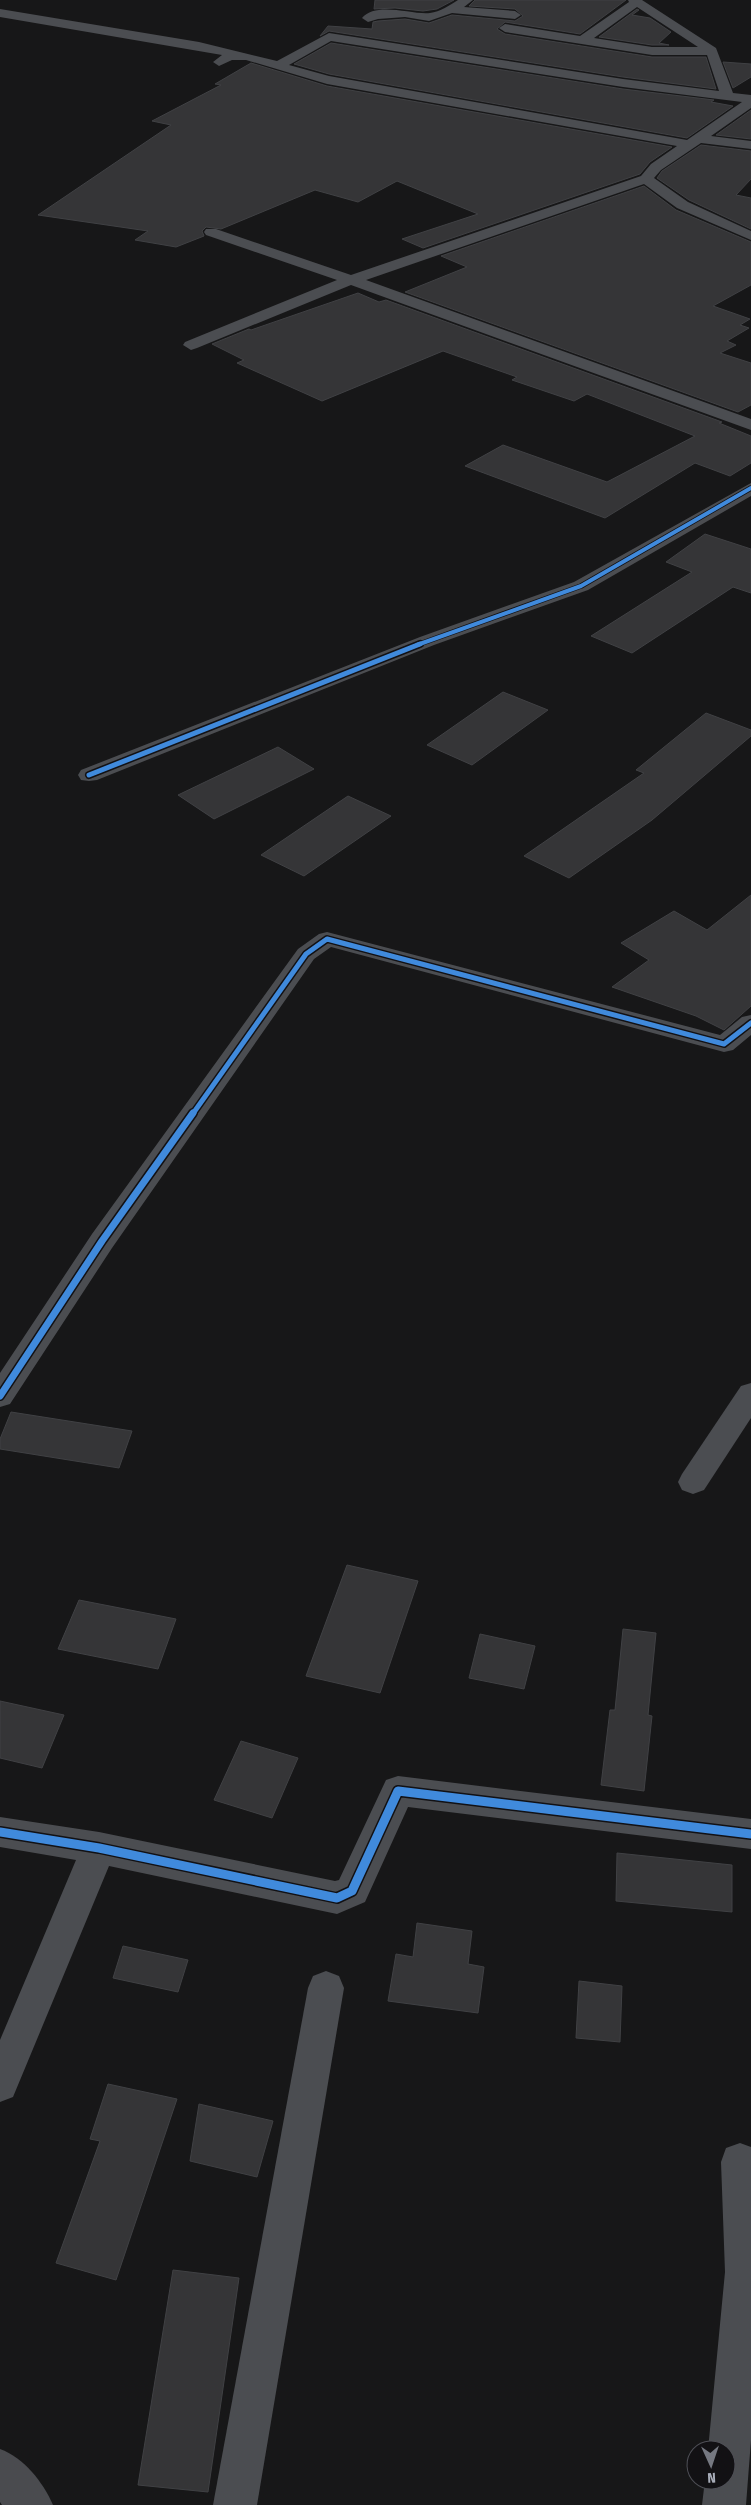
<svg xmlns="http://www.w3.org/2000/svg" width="751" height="2505" font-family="'Fira Sans Condensed',sans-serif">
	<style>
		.building { fill: #353537; stroke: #404144 }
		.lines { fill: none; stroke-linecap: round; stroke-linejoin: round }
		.street { fill: #4b4d51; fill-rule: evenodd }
		.secondary { fill: #4a4b4f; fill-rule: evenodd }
		.cycleway-far3-casing { stroke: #121114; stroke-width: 5.5 }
		.cycleway-far2-casing { stroke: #121114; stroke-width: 8 }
		.cycleway-far1-casing { stroke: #121114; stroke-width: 10 }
		.cycleway-casing { stroke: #121114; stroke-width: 12 }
		.cycleway-far3 { stroke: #408adc; stroke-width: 4 }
		.cycleway-far2 { stroke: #408adc; stroke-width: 5 }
		.cycleway-far1 { stroke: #408adc; stroke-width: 7 }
		.cycleway { stroke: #408adc; stroke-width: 9 }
	</style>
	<rect width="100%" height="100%" fill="#171718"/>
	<g class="building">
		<path d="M375 0H454L437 9 423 11 395 8 374 9Z"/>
		<path d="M475 0H626L580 34 505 22 497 29 505 34 652 57H706L716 89 623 77 329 31 320 36 328 26 372 29 373 22 378 21 405 19 429 23 452 15 515 21 523 16 515 9 469 6Z"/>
		<path d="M637 9 639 10 632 15 650 18 671 32 659 43 669 45H652L599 37Z"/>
		<path d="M331 43 623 89 714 100 711 102 733 106 687 138 329 74 294 64Z"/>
		<path d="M723 62 751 64V77L733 88Z"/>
		<path d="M251 63 327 86 672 147 650 162 640 174 423 248 402 239 478 214 397 181 358 202 315 190 221 229 206 227 202 231 204 236 176 247 135 240 148 231 38 215 171 125 152 121 221 85 215 84Z"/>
		<path d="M751 110V139L716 135Z"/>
		<path d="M701 145 751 151V179L736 195 751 198V229L689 200 657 178 662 171Z"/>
		<path d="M644 186 676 210 751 242V285L713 306 750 319 740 325 749 328 727 341 736 345 720 353 751 363V405L738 412 405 292 467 267 441 256Z"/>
		<path d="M358 293 379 302 386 300 722 422 719 423 751 436V463L730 476 695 463 605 518 465 466 503 445 607 482 695 436 587 394 574 401 512 380 517 377 443 351 322 401 237 363 244 360 212 344 249 329 251 330Z"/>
		<path d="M705 534 751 549V593L733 587 632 653 591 636 692 572 666 562Z"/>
		<path d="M503 692 548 710 472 765 427 745Z"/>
		<path d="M706 713 751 730V736L652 820 569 878 524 856 644 773 636 770Z"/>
		<path d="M278 747 314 769 214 819 178 795Z"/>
		<path d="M348 796 391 816 304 876 261 855Z"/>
		<path d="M751 895V1006L724 1030 696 1016 612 987 649 960 621 943 674 911 707 930Z"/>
		<path d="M11 1412 132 1431 119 1468 0 1449V1439Z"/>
		<path d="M347 1565 418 1581 380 1693 306 1676Z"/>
		<path d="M79 1600 176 1619 158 1669 58 1649Z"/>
		<path d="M623 1629 656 1633 648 1715 652 1716 644 1791 601 1785 610 1710H615Z"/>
		<path d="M480 1634 535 1646 524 1689 469 1678Z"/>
		<path d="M0 1701 64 1715 42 1768 0 1758Z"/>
		<path d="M241 1741 298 1758 272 1818 214 1800Z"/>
		<path d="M617 1853 732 1865V1912L616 1901Z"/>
		<path d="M417 1923 472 1931 468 1964 484 1967 478 2013 388 2001 396 1954 413 1957Z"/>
		<path d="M123 1946 188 1960 178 1992 113 1978Z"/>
		<path d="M579 1981 622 1986 620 2042 576 2038Z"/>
		<path d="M108 2084 177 2099 116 2280 56 2263 100 2141 90 2139Z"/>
		<path d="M199 2104 273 2121 257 2177 190 2161Z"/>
		<path d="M173 2270 239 2278 208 2492 138 2485Z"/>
	</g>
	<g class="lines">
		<g class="street">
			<path d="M458 0H473L464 7 515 11 521 15 515 19 452 13 429 21 405 17 378 19 368 22 362 18C376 1 412 15 430 13 440 12 450 5 458 0Z"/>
			<path d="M628 0H642L716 48 733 93 751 95V108L711 136 751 141V149L701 143 661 170 654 178 688 202 751 231V240L677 208 644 184 366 280 751 419V430L351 285 197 348 191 350 183 345 185 342 337 280 206 235 204 232 206 229H216L351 275 641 176 651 164 677 146 327 84 246 60H232L219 66 213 62 222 55 0 17V9L199 42 277 61 329 33 623 79 719 91 707 55H652L505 32 499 28 505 24 580 36 629 2ZM637 7 698 47H652L594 38ZM331 41 623 87 742 102 687 140 329 76 289 65Z"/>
			<path d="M751 483V496L588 590 434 645 97 780 89 781 81 780 78 775 81 770 420 637 574 582Z"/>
			<path d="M327 932 720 1035 742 1017 751 1015V1035L733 1050 724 1052 331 947 314 959 112 1248 10 1404 0 1407V1373L92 1234 298 949 319 934Z"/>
			<path d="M751 1383V1418L704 1490 693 1494 682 1490 678 1482 682 1474 741 1386Z"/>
			<path d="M398 1776 751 1819V1849L408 1807 365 1902 337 1914 109 1866 13 2097 0 2102V2040L76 1860 0 1847V1817L99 1832 335 1881 339 1880 386 1780Z"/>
			<path d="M326 1971 339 1976 344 1988 257 2505H213L308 1988 313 1976Z"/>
			<path d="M740 2143 751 2147V2440L746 2505H702L705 2480H726V2450H708L725 2272 721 2162 726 2148Z"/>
		</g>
		<path class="secondary" d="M0 2449C24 2458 43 2482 53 2505H2L0 2502Z"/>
		<defs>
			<path id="cycleway-far3" d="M417 645 581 586 751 488"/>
			<g id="cycleway-far2">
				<path d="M89 775 420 644"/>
				<path d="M192 1115 306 954 327 939 724 1044 751 1023"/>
			</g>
			<path id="cycleway-far1" d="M0 1396 102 1241 193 1113"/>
			<path id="cycleway" d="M0 1832 99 1848 337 1898 352 1891 398 1791 751 1834"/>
		</defs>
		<use href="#cycleway-far3" class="cycleway-far3-casing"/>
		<use href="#cycleway-far2" class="cycleway-far2-casing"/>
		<use href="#cycleway-far1" class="cycleway-far1-casing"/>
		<use href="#cycleway" class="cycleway-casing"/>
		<use href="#cycleway-far3" class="cycleway-far3"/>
		<use href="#cycleway-far2" class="cycleway-far2"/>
		<use href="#cycleway-far1" class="cycleway-far1"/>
		<use href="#cycleway" class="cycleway"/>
	</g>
	<g transform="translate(711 2465) rotate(177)"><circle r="24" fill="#121114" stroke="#4e4f56"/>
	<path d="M0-4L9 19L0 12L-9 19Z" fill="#757881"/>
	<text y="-8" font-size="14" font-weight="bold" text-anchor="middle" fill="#a8adb9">N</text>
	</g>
</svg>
